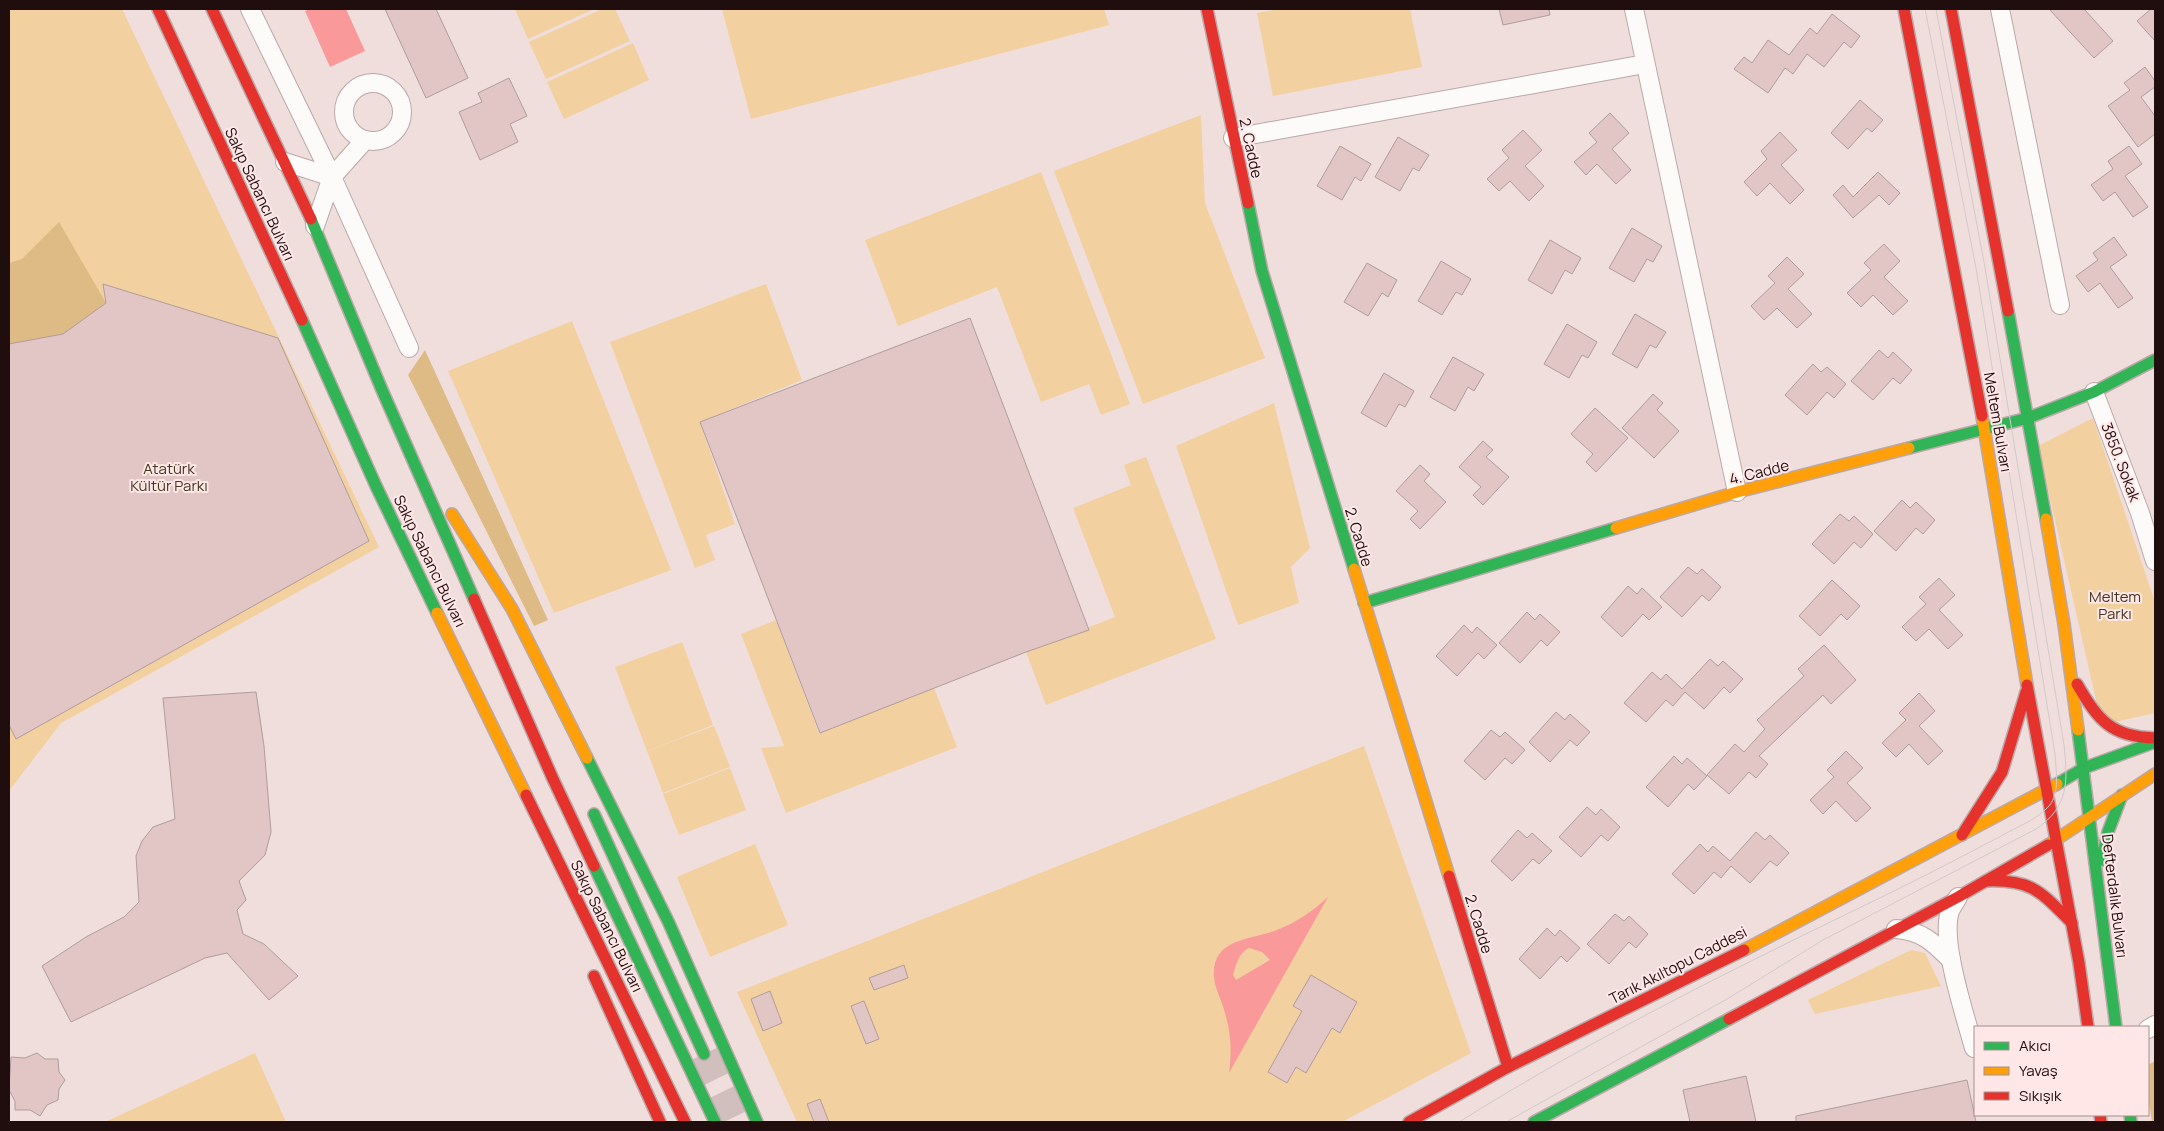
<svg xmlns="http://www.w3.org/2000/svg" width="2164" height="1131" font-family="Manrope,sans-serif">
	<style>
		.green { fill: #f3d09f }
		.forest { fill: #debb85 }
		.water { fill: #f9999a; fill-rule: evenodd }
		.building { fill: #e2c6c5; stroke: #ae9d9d }
		.lines { fill: none; stroke-linecap: round; stroke-linejoin: round }
		.primary-tunnel { stroke: #d1bfbe; stroke-width: 28; stroke-dasharray: 28 14; stroke-linecap: butt }
		.street-casing { stroke: #baa9a8; stroke-width: 20 }
		.fast-casing { stroke: #baa9a8; stroke-width: 14 }
		.slow-casing { stroke: #baa9a8; stroke-width: 14 }
		.jam-casing { stroke: #baa9a8; stroke-width: 14 }
		.street { stroke: #fdfafa; stroke-width: 18 }
		.fast { stroke: #30b455; stroke-width: 11 }
		.slow { stroke: #ff9f0a; stroke-width: 11 }
		.jam { stroke: #e5322d; stroke-width: 11 }
		.tram { stroke: #d1caca; stroke-width: 1 }
		.labels { text-anchor: middle; dominant-baseline: central; stroke-width: 4; stroke-linejoin: round; paint-order: stroke }
		.street-label { font-size: 15px; fill: #200e0e; stroke: #fee7e6 }
		.park-label { font-size: 15px; fill: #433722; stroke: #fee7e6 }
	</style>
	<rect width="100%" height="100%" fill="#f0dedd"/>
	<g class="green">
		<path d="M9 9H122L379 547 61 723 9 791Z"/>
		<path d="M515 9H594L528 39Z"/>
		<path d="M602 9H615L630 41 546 79 529 42Z"/>
		<path d="M722 9H1104L1109 25 751 119Z"/>
		<path d="M1279 9H1410L1422 67 1273 96 1257 13Z"/>
		<path d="M633 43 649 80 564 119 547 82Z"/>
		<path d="M1201 115 1205 203 1265 358 1143 404 1054 171Z"/>
		<path d="M1041 172 1130 404 1101 415 1089 384 1041 402 997 287 898 326 865 240Z"/>
		<path d="M766 284 802 380 700 422 735 524 706 535 715 560 695 568 610 342Z"/>
		<path d="M572 321 671 570 554 613 448 371Z"/>
		<path d="M1274 403 1310 548 1291 567 1299 603 1238 625 1176 446Z"/>
		<path d="M2093 418 2155 602V713L2115 722 2099 713 2038 446Z"/>
		<path d="M1146 457 1216 639 1046 705 1026 652 1115 617 1073 508 1131 485 1124 465Z"/>
		<path d="M776 620 819 733 934 688 957 747 786 813 761 748 784 746 741 634Z"/>
		<path d="M682 642 713 725 647 751 615 667Z"/>
		<path d="M714 726 730 767 663 793 647 751Z"/>
		<path d="M1364 746 1471 1053 1342 1122H797L737 992Z"/>
		<path d="M730 768 746 810 679 835 663 794Z"/>
		<path d="M755 844 788 925 710 957 677 877Z"/>
		<path d="M1911 950 1925 953 1941 986 1815 1014 1808 1000Z"/>
		<path d="M255 1053 286 1122H108L107 1121Z"/>
	</g>
	<g class="forest">
		<path d="M59 222 106 303 63 334 9 344V263L22 259Z"/>
		<path d="M425 350 548 620 534 626 408 375Z"/>
		<path d="M2155 1061V1122H2152L2148 1096V1065Z"/>
	</g>
	<g class="water">
		<path d="M310 9H346L365 51 330 67 305 11Z"/>
		<path d="M1328 897 1229 1073C1232 1052 1231 1033 1225 1013 1222 1000 1215 990 1214 977 1211 938 1251 940 1277 930 1297 922 1313 911 1328 897ZM1249 948 1262 952 1270 960 1236 980 1233 975C1236 965 1239 952 1249 948Z"/>
	</g>
	<g class="building">
		<path d="M385 9H436L468 78 426 98Z"/>
		<path d="M1499 9H1549L1550 15 1503 25Z"/>
		<path d="M2049 9H2084L2113 41 2094 58Z"/>
		<path d="M2151 9H2155V41L2137 21Z"/>
		<path d="M1832 14 1860 36 1851 48 1844 42 1824 67 1807 54 1793 74 1785 68 1768 93 1734 69 1744 57 1752 63 1768 40 1789 55 1810 28 1817 34Z"/>
		<path d="M2145 67 2155 81V87L2141 97 2155 116V134L2138 147 2108 106 2130 90 2124 83Z"/>
		<path d="M509 78 527 116 510 124 518 142 480 160 459 112 482 102 478 93Z"/>
		<path d="M1860 100 1883 120 1872 132 1867 128 1848 149 1831 133Z"/>
		<path d="M1610 113 1629 133 1612 149 1631 170 1616 184 1597 164 1586 175 1574 162 1597 142 1589 133Z"/>
		<path d="M1523 130 1542 150 1525 166 1544 186 1529 201 1510 181 1499 191 1487 179 1509 158 1502 150Z"/>
		<path d="M1780 132 1797 150 1781 165 1804 190 1790 204 1770 183 1757 196 1744 182 1767 159 1761 151Z"/>
		<path d="M1398 137 1429 155 1419 171 1413 168 1400 191 1375 177Z"/>
		<path d="M1340 146 1371 164 1361 181 1355 177 1342 200 1317 186Z"/>
		<path d="M2129 146 2142 164 2125 176 2148 207 2133 217 2115 192 2103 201 2091 185 2113 169 2108 161Z"/>
		<path d="M1878 172 1900 193 1889 205 1879 195 1853 218 1833 195 1843 185 1853 197Z"/>
		<path d="M1632 228 1662 246 1653 262 1647 259 1634 282 1609 268Z"/>
		<path d="M2114 237 2127 255 2110 267 2133 298 2118 308 2100 283 2088 292 2076 276 2098 260 2093 253Z"/>
		<path d="M1550 240 1581 258 1572 274 1565 270 1552 294 1528 280Z"/>
		<path d="M1884 244 1900 261 1884 277 1908 301 1893 315 1873 295 1861 307 1847 293 1871 270 1864 263Z"/>
		<path d="M1787 257 1804 274 1788 289 1812 314 1797 328 1777 308 1764 320 1751 306 1775 283 1768 276Z"/>
		<path d="M1441 261 1471 279 1462 295 1456 292 1442 315 1418 301Z"/>
		<path d="M1367 263 1397 280 1388 297 1382 293 1368 316 1344 302Z"/>
		<path d="M103 284 278 338 369 541 16 739 9 725V344L63 334 106 303Z"/>
		<path d="M1635 314 1666 332 1656 348 1650 345 1637 368 1612 354Z"/>
		<path d="M970 318 1089 630 1026 652 820 733 700 422Z"/>
		<path d="M1567 324 1597 342 1588 358 1582 355 1569 378 1544 364Z"/>
		<path d="M1879 350 1888 358 1893 352 1912 370 1900 384 1893 378 1873 400 1851 381Z"/>
		<path d="M1453 357 1484 374 1474 391 1468 387 1455 411 1430 397Z"/>
		<path d="M1813 364 1821 372 1827 367 1846 384 1834 398 1827 392 1807 415 1785 395Z"/>
		<path d="M1384 373 1414 391 1405 407 1399 404 1386 427 1361 413Z"/>
		<path d="M1653 394 1663 403 1657 410 1679 431 1654 458 1622 428Z"/>
		<path d="M1595 408 1628 438 1596 472 1586 462 1593 454 1571 434Z"/>
		<path d="M1483 441 1493 450 1486 457 1509 477 1483 505 1473 495 1481 487 1459 467Z"/>
		<path d="M1420 465 1430 474 1424 481 1446 502 1420 529 1410 519 1418 511 1396 491Z"/>
		<path d="M1902 500 1910 508 1916 502 1935 520 1923 534 1916 528 1896 551 1874 531Z"/>
		<path d="M1840 514 1849 521 1854 516 1873 534 1861 548 1854 542 1834 564 1812 544Z"/>
		<path d="M1688 567 1697 574 1702 569 1721 587 1709 601 1702 595 1682 617 1660 597Z"/>
		<path d="M1939 578 1955 595 1939 610 1963 635 1948 649 1929 629 1916 641 1902 627 1926 604 1919 597Z"/>
		<path d="M1832 580 1860 606 1847 620 1841 614 1820 636 1799 616Z"/>
		<path d="M1628 586 1637 594 1642 588 1662 607 1649 620 1643 614 1622 637 1601 617Z"/>
		<path d="M1527 612 1535 620 1540 614 1560 632 1547 646 1541 640 1520 663 1499 643Z"/>
		<path d="M1464 625 1472 633 1477 627 1497 645 1484 659 1478 653 1457 676 1436 656Z"/>
		<path d="M1824 645 1856 680 1831 704 1823 695 1759 756 1768 764 1756 778 1749 772 1729 794 1707 775 1735 744 1744 752 1765 729 1757 720 1804 676 1798 669Z"/>
		<path d="M1710 659 1718 666 1723 661 1743 679 1730 693 1724 687 1704 709 1685 692 1673 706 1666 700 1646 722 1624 703 1652 672 1661 680 1666 674 1682 689Z"/>
		<path d="M256 692 264 746 271 832 265 855 239 881 246 900 237 910 243 934 264 944 298 976 269 1000 227 953 205 958 71 1022 42 966 86 937 124 917 139 902 136 856 142 841 153 827 175 819 163 698Z"/>
		<path d="M1919 693 1935 711 1919 726 1943 751 1928 765 1909 744 1896 757 1882 743 1906 720 1899 713Z"/>
		<path d="M1556 712 1565 720 1570 714 1590 732 1577 746 1570 740 1550 762 1529 742Z"/>
		<path d="M1491 730 1500 737 1505 732 1525 750 1512 764 1505 758 1485 780 1464 761Z"/>
		<path d="M1846 751 1863 768 1847 783 1871 808 1856 822 1836 801 1823 814 1810 800 1834 777 1827 770Z"/>
		<path d="M1674 756 1682 764 1687 758 1707 776 1694 790 1688 784 1668 807 1646 787Z"/>
		<path d="M1587 807 1596 815 1601 809 1620 827 1608 841 1601 835 1581 857 1559 837Z"/>
		<path d="M1518 830 1527 838 1532 833 1552 851 1539 864 1533 859 1512 881 1491 861Z"/>
		<path d="M1756 832 1765 840 1770 835 1789 853 1777 866 1770 861 1750 883 1731 866 1721 878 1714 872 1694 894 1672 874 1700 844 1708 852 1713 846 1730 861Z"/>
		<path d="M1615 914 1624 921 1629 916 1648 934 1636 948 1629 942 1609 964 1587 944Z"/>
		<path d="M1547 928 1555 936 1560 930 1580 948 1567 962 1561 956 1540 979 1519 959Z"/>
		<path d="M904 965 908 978 874 990 869 978Z"/>
		<path d="M1311 975 1357 1002 1340 1033 1332 1028 1306 1073 1296 1067 1287 1083 1268 1072 1302 1011 1293 1006Z"/>
		<path d="M770 991 782 1023 763 1031 751 999Z"/>
		<path d="M864 1001 879 1039 866 1044 851 1006Z"/>
		<path d="M37 1053 45 1059H58L59 1072 65 1080 59 1089 58 1100 47 1105 40 1116 30 1110H15V1101L9 1090 11 1057 25 1058Z"/>
		<path d="M1746 1076 1756 1122H1690L1683 1090Z"/>
		<path d="M1967 1080 1976 1122H1796V1116Z"/>
		<path d="M820 1099 829 1122H814L807 1104Z"/>
	</g>
	<g class="lines">
		<path class="primary-tunnel" d="M704 1054 737 1122"/>
		<defs>
			<g id="street">
				<path d="M250 9 332 177 409 348"/>
				<path d="M1634 9 1737 492"/>
				<path d="M2000 9 2060 305"/>
				<circle cx="373" cy="112" r="29"/>
				<path d="M1233 138 1645 64"/>
				<path d="M285 162 332 177"/>
				<path d="M315 226 332 177 365 140"/>
				<path d="M2094 392 2140 513 2155 561"/>
				<path d="M1958 897C1956 901 1952 906 1950 911 1940 941 1965 1015 1974 1048"/>
				<path d="M1896 929C1922 931 1933 942 1951 960"/>
				<path d="M2148 1029 2155 1025"/>
			</g>
			<g id="fast">
				<path d="M1248 203 1262 271 1354 569"/>
				<path d="M311 219 382 390 474 599"/>
				<path d="M2008 311 2046 519"/>
				<path d="M302 320 376 486 437 613"/>
				<path d="M1909 448 2028 418 2094 392 2155 360"/>
				<path d="M1364 603 1616 528"/>
				<path d="M2078 730 2116 1027"/>
				<path d="M587 758 668 921 757 1122"/>
				<path d="M2057 784 2084 768 2155 742"/>
				<path d="M594 814 704 1054"/>
				<path d="M2102 860 2108 832 2122 795"/>
				<path d="M594 866 715 1122"/>
				<path d="M2130 1115 2131 1122"/>
				<path d="M1534 1122 1729 1019"/>
			</g>
			<g id="slow">
				<path d="M1982 416 2027 685"/>
				<path d="M452 514 512 609 587 758"/>
				<path d="M2046 519 2064 624 2078 730"/>
				<path d="M1616 528 1737 492 1909 448"/>
				<path d="M1354 569 1449 876"/>
				<path d="M437 613 526 795"/>
				<path d="M2048 845 2155 774"/>
				<path d="M1744 950 2057 784"/>
			</g>
			<g id="jam">
				<path d="M158 9 302 320"/>
				<path d="M212 9 311 219"/>
				<path d="M1207 9 1248 203"/>
				<path d="M1904 9 1982 416"/>
				<path d="M1951 9 2008 311"/>
				<path d="M474 599 553 779 594 866"/>
				<path d="M2077 684C2098 720 2111 737 2155 738"/>
				<path d="M2027 685 2079 963 2088 1027"/>
				<path d="M526 795 685 1122"/>
				<path d="M1962 835 2002 772 2026 692"/>
				<path d="M1449 876 1508 1067"/>
				<path d="M1986 881C2032 879 2041 892 2072 923"/>
				<path d="M594 976 660 1122"/>
				<path d="M1729 1019 1958 897 2048 845"/>
				<path d="M2100 1115 2101 1122"/>
				<path d="M1409 1122 1508 1067 1744 950"/>
			</g>
		</defs>
		<use href="#street" class="street-casing"/>
		<use href="#fast" class="fast-casing"/>
		<use href="#slow" class="slow-casing"/>
		<use href="#jam" class="jam-casing"/>
		<use href="#street" class="street"/>
		<use href="#fast" class="fast"/>
		<use href="#slow" class="slow"/>
		<use href="#jam" class="jam"/>
		<g class="tram">
			<path d="M1459 1122C1585 1043 1719 976 1853 911 1903 887 1952 862 2001 836 2017 827 2038 819 2049 806 2060 793 2056 770 2055 754L1976 268 1925 9"/>
			<path d="M1506 1122 1727 999 1823 940 2036 829C2069 807 2068 781 2064 745L1984 262 1936 9"/>
		</g>
	</g>
	<g class="labels">
		<g class="street-label">
			<text transform="translate(1251 148) rotate(78)">2. Cadde</text>
			<text transform="translate(260 194) rotate(65)">Sakıp Sabancı Bulvarı</text>
			<text transform="translate(1998 422) rotate(80)">Meltem Bulvarı</text>
			<text transform="translate(2121 462) rotate(69)">3850. Sokak</text>
			<text transform="translate(1759 472) rotate(-14)">4. Cadde</text>
			<text transform="translate(1359 537) rotate(73)">2. Cadde</text>
			<text transform="translate(430 561) rotate(64)">Sakıp Sabancı Bulvarı</text>
			<text transform="translate(2115 896) rotate(83)">Defterdalık Bulvarı</text>
			<text transform="translate(1479 924) rotate(73)">2. Cadde</text>
			<text transform="translate(607 926) rotate(64)">Sakıp Sabancı Bulvarı</text>
			<text transform="translate(1678 965) rotate(-27)">Tarık Akıltopu Caddesi</text>
		</g>
		<g class="park-label">
			<text x="169" y="468">Atatürk<tspan x="169" dy="17">Kültür Parkı</tspan></text>
			<text x="2115" y="596">Meltem<tspan x="2115" dy="17">Parkı</tspan></text>
		</g>
	</g>
	<rect width="2164" height="1131" fill="none" stroke="#200e0e" stroke-width="20"/>
	<rect x="1974" y="1026" width="175" height="90" fill="#fee7e6" stroke="#a59090"/>
	<rect x="1984" y="1042" width="25" height="8" fill="#30b455" stroke="#a59090"/>
	<text x="2019" y="1051" font-size="15" fill="#200e0e">Akıcı</text>
	<rect x="1984" y="1067" width="25" height="8" fill="#ff9f0a" stroke="#a59090"/>
	<text x="2019" y="1076" font-size="15" fill="#200e0e">Yavaş</text>
	<rect x="1984" y="1092" width="25" height="8" fill="#e5322d" stroke="#a59090"/>
	<text x="2019" y="1101" font-size="15" fill="#200e0e">Sıkışık</text>
</svg>
